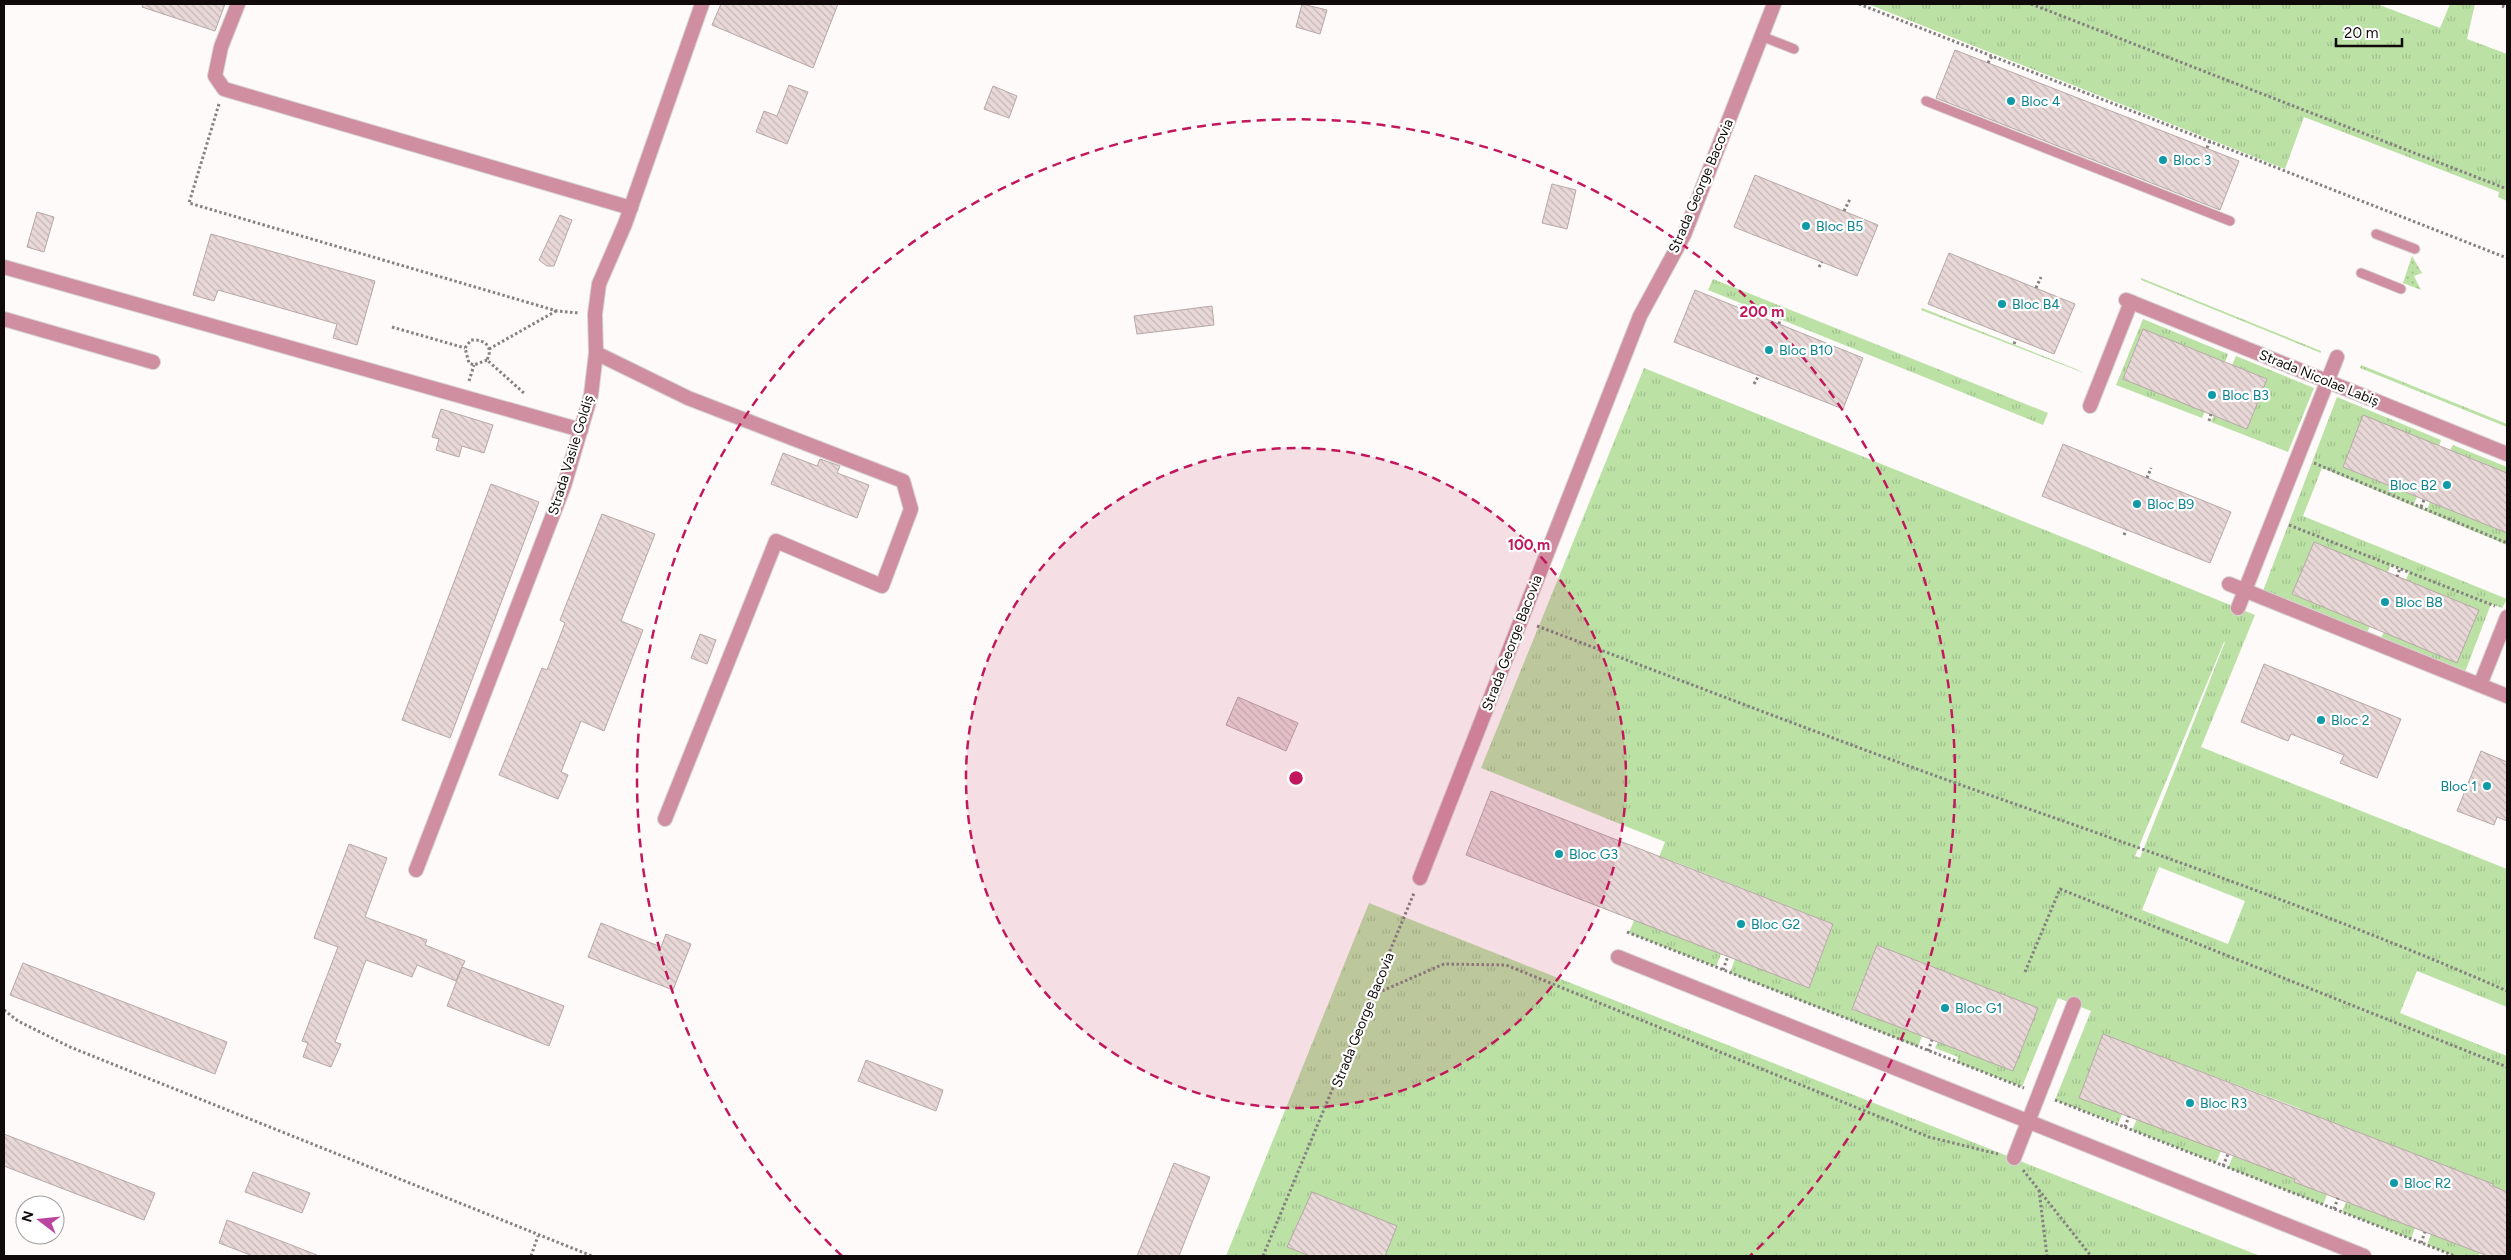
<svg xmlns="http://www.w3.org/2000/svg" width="2511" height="1260" font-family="Figtree,sans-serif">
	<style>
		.grass { fill: url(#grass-tufts); fill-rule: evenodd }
		.garden { fill: url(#garden-dots) }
		.building { fill: url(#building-back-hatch); stroke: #b7a8a6 }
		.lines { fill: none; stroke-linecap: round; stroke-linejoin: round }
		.service-casing { stroke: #d7d4d3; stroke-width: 11 }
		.minor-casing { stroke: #d7d4d3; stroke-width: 16 }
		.path { stroke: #858180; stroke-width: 3; stroke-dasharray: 2.5 2.5; stroke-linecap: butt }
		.service { stroke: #cf8fa0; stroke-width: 9 }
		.minor { stroke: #cf8fa0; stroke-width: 14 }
		.ring { fill: none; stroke: #c2185b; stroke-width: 2.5; stroke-dasharray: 9 6 }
		.culture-dot { fill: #0f9aa8; stroke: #fff; stroke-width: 2 }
		.labels { text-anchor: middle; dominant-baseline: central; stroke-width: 4.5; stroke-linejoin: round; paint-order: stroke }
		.culture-label { font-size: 14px; fill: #0d838f; stroke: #fff; text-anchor: start }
		.street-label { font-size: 14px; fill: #100b0a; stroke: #fff }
		.centre { fill: #c2185b; stroke: #fff; stroke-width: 2.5 }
		.ring-label { font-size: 15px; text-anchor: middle; font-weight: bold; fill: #c2185b; stroke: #fff; stroke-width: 4.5; stroke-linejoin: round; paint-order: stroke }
	</style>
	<defs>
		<pattern id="grass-tufts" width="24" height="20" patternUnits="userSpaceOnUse" patternTransform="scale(1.25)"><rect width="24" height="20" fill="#bbe1a5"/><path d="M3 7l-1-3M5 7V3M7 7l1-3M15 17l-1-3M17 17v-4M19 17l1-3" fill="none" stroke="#a0c08d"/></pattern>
		<pattern id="garden-dots" width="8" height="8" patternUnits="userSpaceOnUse" patternTransform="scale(1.25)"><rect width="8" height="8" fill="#bbe1a5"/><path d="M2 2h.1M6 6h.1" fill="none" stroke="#a0c08d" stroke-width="1.8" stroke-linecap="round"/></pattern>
		<pattern id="building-back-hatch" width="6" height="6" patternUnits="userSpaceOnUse" patternTransform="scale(1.25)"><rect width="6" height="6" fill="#e8d8d7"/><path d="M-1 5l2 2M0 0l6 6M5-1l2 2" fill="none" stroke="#c6b8b7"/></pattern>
	</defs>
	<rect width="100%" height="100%" fill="#fdfaf9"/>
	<g class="grass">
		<path d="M1868 4H2377L2440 28 2450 4H2475L2467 39 2507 54V201L2498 197 2499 192 2304 117 2285 169Z"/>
		<path d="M2141 278 2321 351V353L2141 280Z"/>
		<path d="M1713 279 2048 413 2043 425 1708 290Z"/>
		<path d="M1922 308 2076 369 2084 373 1921 310Z"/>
		<path d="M2143 319 2228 354 2225 362 2143 329 2123 379 2205 411 2202 418 2116 385Z"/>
		<path d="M2236 356 2314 388 2288 452 2211 422 2214 415 2267 379 2232 365Z"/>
		<path d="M2361 365 2507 424V427L2360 368Z"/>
		<path d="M1644 368 2255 615 2201 747 2507 869V1007L2417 971 2400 1013 2507 1056V1192L2503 1190 2479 1255 2481 1256H2455L2427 1245 2431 1234 2469 1249 2493 1184 2319 1117 2294 1181 2327 1195 2323 1205 2228 1168 2233 1156 2278 1172 2301 1109 2104 1035 2122 1114 2118 1124 2055 1100 2091 1011 2058 998 2022 1087 1957 1062 1958 1057 1935 1048 1938 1042 2013 1071 2037 1008 1877 945 1852 1009 1922 1036 1918 1047 1730 973 1735 959 1809 988 1833 924 1673 861 1648 925 1721 954 1716 967 1629 933 1665 842 1481 768ZM2224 642H2225L2140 858 2135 856ZM2159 867 2245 901 2228 944 2142 910Z"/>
		<path d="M2337 397 2441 440 2439 446 2363 416 2343 467 2417 497 2414 504 2427 510 2430 502 2505 532 2507 527V545L2322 468 2303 516 2507 599 2502 608 2491 604 2465 672 2381 638 2384 632 2457 662 2479 610 2406 580 2409 572 2391 565 2387 573 2314 543 2292 594 2370 626 2367 633 2263 591Z"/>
		<path d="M2453 445 2507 467V473L2450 450Z"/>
		<path d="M1369 903 2260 1256H1226Z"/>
		<path d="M2137 1119 2221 1151 2216 1163 2132 1130Z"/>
		<path d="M2346 1202 2415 1228 2411 1239 2342 1212Z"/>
	</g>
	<path class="garden" d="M2412 256 2422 273 2414 276 2421 290 2403 283Z"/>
	<g class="building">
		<path d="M143 4H225L215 31 142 7Z"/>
		<path d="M721 4H838L813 68 712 25Z"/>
		<path d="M1302 4 1327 10 1320 34 1296 27Z"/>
		<path d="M1955 50 2239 161 2220 210 1936 98Z"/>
		<path d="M789 85 808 92 787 144 756 132 764 111 777 116Z"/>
		<path d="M993 86 1017 96 1009 118 984 109Z"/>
		<path d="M1755 175 1878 225 1857 276 1734 227Z"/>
		<path d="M1552 184 1576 190 1567 229 1542 223Z"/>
		<path d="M37 212 54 217 44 252 27 247Z"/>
		<path d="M560 215 572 220 554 266H547L539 260Z"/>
		<path d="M211 234 375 281 357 345 333 338 337 324 218 290 214 301 193 295Z"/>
		<path d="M1949 253 2075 304 2054 354 1928 304Z"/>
		<path d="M1695 290 1863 358 1843 409 1674 342Z"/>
		<path d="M1212 306 1214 325 1137 334 1134 316Z"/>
		<path d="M2143 329 2267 379 2247 429 2123 379Z"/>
		<path d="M441 409 493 425 484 453 462 446 459 457 436 450 439 439 432 437Z"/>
		<path d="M2363 415 2507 473V533L2343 467Z"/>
		<path d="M2063 444 2231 512 2210 563 2042 496Z"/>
		<path d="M783 453 817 466 820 459 840 466 837 473 869 485 857 518 771 484Z"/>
		<path d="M491 484 539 502 450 738 402 720Z"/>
		<path d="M602 514 655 534 621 621 643 630 604 731 581 721 561 772 568 775 558 799 499 775 542 668 547 670 565 623 560 620Z"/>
		<path d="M2314 542 2479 610 2457 663 2292 594Z"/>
		<path d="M700 634 716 640 707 664 691 658Z"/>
		<path d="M2264 664 2401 719 2377 778 2340 763 2344 755 2291 734 2288 741 2241 722Z"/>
		<path d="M1238 697 1298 723 1286 751 1226 725Z"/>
		<path d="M2481 751 2507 762V821L2497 817 2494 825 2457 811Z"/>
		<path d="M1491 791 1833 924 1809 988 1466 855Z"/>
		<path d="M349 844 387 858 365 917 427 940 425 945 465 961 462 967 564 1006 549 1046 447 1006 462 967 456 981 417 965 412 977 366 960 335 1042 341 1044 331 1067 303 1057 308 1043 302 1041 338 947 314 938Z"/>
		<path d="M601 923 661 947 666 934 691 944 673 990 588 957Z"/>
		<path d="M1877 945 2038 1008 2013 1071 1852 1009Z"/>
		<path d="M23 963 227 1042 215 1074 10 995Z"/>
		<path d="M2103 1034 2493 1184V1186L2507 1192V1256H2488L2294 1182 2295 1179 2079 1098Z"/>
		<path d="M866 1060 943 1090 936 1111 858 1081Z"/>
		<path d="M4 1134 155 1193 144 1220 4 1166Z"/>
		<path d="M1174 1163 1210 1177 1179 1256H1137Z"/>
		<path d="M253 1172 310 1193 302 1213 245 1192Z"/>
		<path d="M1312 1192 1397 1226 1385 1256H1310L1287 1247Z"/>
		<path d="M227 1220 317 1255V1256H253L219 1243Z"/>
	</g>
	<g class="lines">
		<defs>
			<g id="service">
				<path d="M1761 36 1794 49"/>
				<path d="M1926 101 2230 221"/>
				<path d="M2376 234 2415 249"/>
				<path d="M2361 273 2401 289"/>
			</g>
			<g id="minor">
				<path d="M238 4 221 47 215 76 224 89 631 208"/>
				<path d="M4 267 581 430"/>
				<path d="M2126 300 2507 454"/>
				<path d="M4 319 153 362"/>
				<path d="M596 353 688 398 903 481 911 509 882 586 776 541 665 819"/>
				<path d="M2090 406 2131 302"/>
				<path d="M2229 584 2507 696"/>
				<path d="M2238 608 2337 357"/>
				<path d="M2480 685 2507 617"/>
				<path d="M416 870 564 486 591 395 596 353 595 314 599 284 625 224 702 4"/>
				<path d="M1420 878 1640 316 1684 235 1774 4"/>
				<path d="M1618 957 2364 1256"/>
				<path d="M2014 1158 2074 1004"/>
			</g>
		</defs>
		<use href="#service" class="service-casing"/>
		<use href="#minor" class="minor-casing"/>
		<g class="path">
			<path d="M1859 4 2507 258"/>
			<path d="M2031 4 2507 189"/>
			<path d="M2502 6 2507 8"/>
			<path d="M1988 63 1992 56"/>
			<path d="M219 104 189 203 557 311 579 313"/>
			<path d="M2207 148 2210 141"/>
			<path d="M1844 211 1850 199"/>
			<path d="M1819 267 1822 262"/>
			<path d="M2036 288 2041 277"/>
			<path d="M1779 324 1780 319"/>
			<path d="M392 327 465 348"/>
			<path d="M2014 344 2016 339"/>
			<path d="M489 349 556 311"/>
			<path d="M487 360 474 365 469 363 465 348 471 340C484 339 494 346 487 360L525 394"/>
			<path d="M469 381 474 365"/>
			<path d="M1754 384 1759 375"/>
			<path d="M2209 421 2211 414"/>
			<path d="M2314 463 2507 543"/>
			<path d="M2147 478 2151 468"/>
			<path d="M2421 507 2424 500"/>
			<path d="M2289 525 2495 606"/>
			<path d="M2124 535 2126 530"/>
			<path d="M2397 577 2400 568"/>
			<path d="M1537 626C1678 679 1819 734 1961 785 2145 850 2329 913 2507 991"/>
			<path d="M1627 932 2024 1088"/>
			<path d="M1723 970 1728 956"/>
			<path d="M2025 972 2060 889 2507 1067"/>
			<path d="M1373 995 1444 964 1506 965 1929 1137 1998 1154"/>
			<path d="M4 1010 18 1021 70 1047 592 1256"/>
			<path d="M1928 1051 1932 1040"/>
			<path d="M2055 1100 2455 1256"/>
			<path d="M2125 1127 2129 1116"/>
			<path d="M2223 1166 2228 1154"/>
			<path d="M2023 1170 2091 1256"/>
			<path d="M2039 1190 2047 1256"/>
			<path d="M2334 1209 2338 1198"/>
			<path d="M2421 1243 2425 1232"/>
			<path d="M531 1256 538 1236"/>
			<path d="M1263 1256 1414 893"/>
		</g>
		<use href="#service" class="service"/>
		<use href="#minor" class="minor"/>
	</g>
	<circle cx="1296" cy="778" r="330" fill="#c2185b" fill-opacity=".12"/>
	<g class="ring">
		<circle cx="1296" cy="778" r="330"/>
		<path d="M842 1256A659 659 0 1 1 1750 1256"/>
	</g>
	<g class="culture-dot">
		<circle cx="2011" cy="101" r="5"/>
		<circle cx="2163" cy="160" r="5"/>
		<circle cx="1806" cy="226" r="5"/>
		<circle cx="2002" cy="304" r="5"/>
		<circle cx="1769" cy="350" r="5"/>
		<circle cx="2212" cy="395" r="5"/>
		<circle cx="2447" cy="485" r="5"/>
		<circle cx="2137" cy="504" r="5"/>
		<circle cx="2385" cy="602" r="5"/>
		<circle cx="2321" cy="720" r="5"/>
		<circle cx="2487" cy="786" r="5"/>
		<circle cx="1559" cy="854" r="5"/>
		<circle cx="1741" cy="924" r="5"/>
		<circle cx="1945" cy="1008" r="5"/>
		<circle cx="2190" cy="1103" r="5"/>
		<circle cx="2394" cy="1183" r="5"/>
	</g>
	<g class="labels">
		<g class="culture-label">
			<text x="2021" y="101">Bloc 4</text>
			<text x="2173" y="160">Bloc 3</text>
			<text x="1816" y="226">Bloc B5</text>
			<text x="2012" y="304">Bloc B4</text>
			<text x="1779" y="350">Bloc B10</text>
			<text x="2222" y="395">Bloc B3</text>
			<text x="2437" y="485" text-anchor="end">Bloc B2</text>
			<text x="2147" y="504">Bloc B9</text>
			<text x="2395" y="602">Bloc B8</text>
			<text x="2331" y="720">Bloc 2</text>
			<text x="2477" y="786" text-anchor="end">Bloc 1</text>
			<text x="1569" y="854">Bloc G3</text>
			<text x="1751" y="924">Bloc G2</text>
			<text x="1955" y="1008">Bloc G1</text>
			<text x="2200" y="1103">Bloc R3</text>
			<text x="2404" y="1183">Bloc R2</text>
		</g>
		<g class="street-label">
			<text transform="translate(1701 186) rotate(-67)">Strada George Bacovia</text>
			<text transform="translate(2319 378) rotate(22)">Strada Nicolae Labiș</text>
			<text transform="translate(571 455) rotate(-73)">Strada Vasile Goldiș</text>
			<text transform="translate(1512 643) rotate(-69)">Strada George Bacovia</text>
			<text transform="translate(1363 1020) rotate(-68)">Strada George Bacovia</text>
		</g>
	</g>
	<circle cx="1296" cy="778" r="8" class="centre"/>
	<g class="ring-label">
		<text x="1762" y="317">200 m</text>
		<text x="1529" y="550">100 m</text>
	</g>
	<rect width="2511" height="1260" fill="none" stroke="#100b0a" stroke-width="10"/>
	<g transform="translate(40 1220) rotate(286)"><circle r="24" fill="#ffffff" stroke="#9f9d9d"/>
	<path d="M0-4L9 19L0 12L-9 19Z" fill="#ba469f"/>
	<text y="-8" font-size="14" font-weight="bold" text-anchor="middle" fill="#100b0a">N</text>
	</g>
	<path d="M2336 38v8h66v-8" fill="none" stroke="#100b0a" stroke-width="2.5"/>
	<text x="2344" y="38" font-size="15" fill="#100b0a" stroke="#ffffff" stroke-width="4" paint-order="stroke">20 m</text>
</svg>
